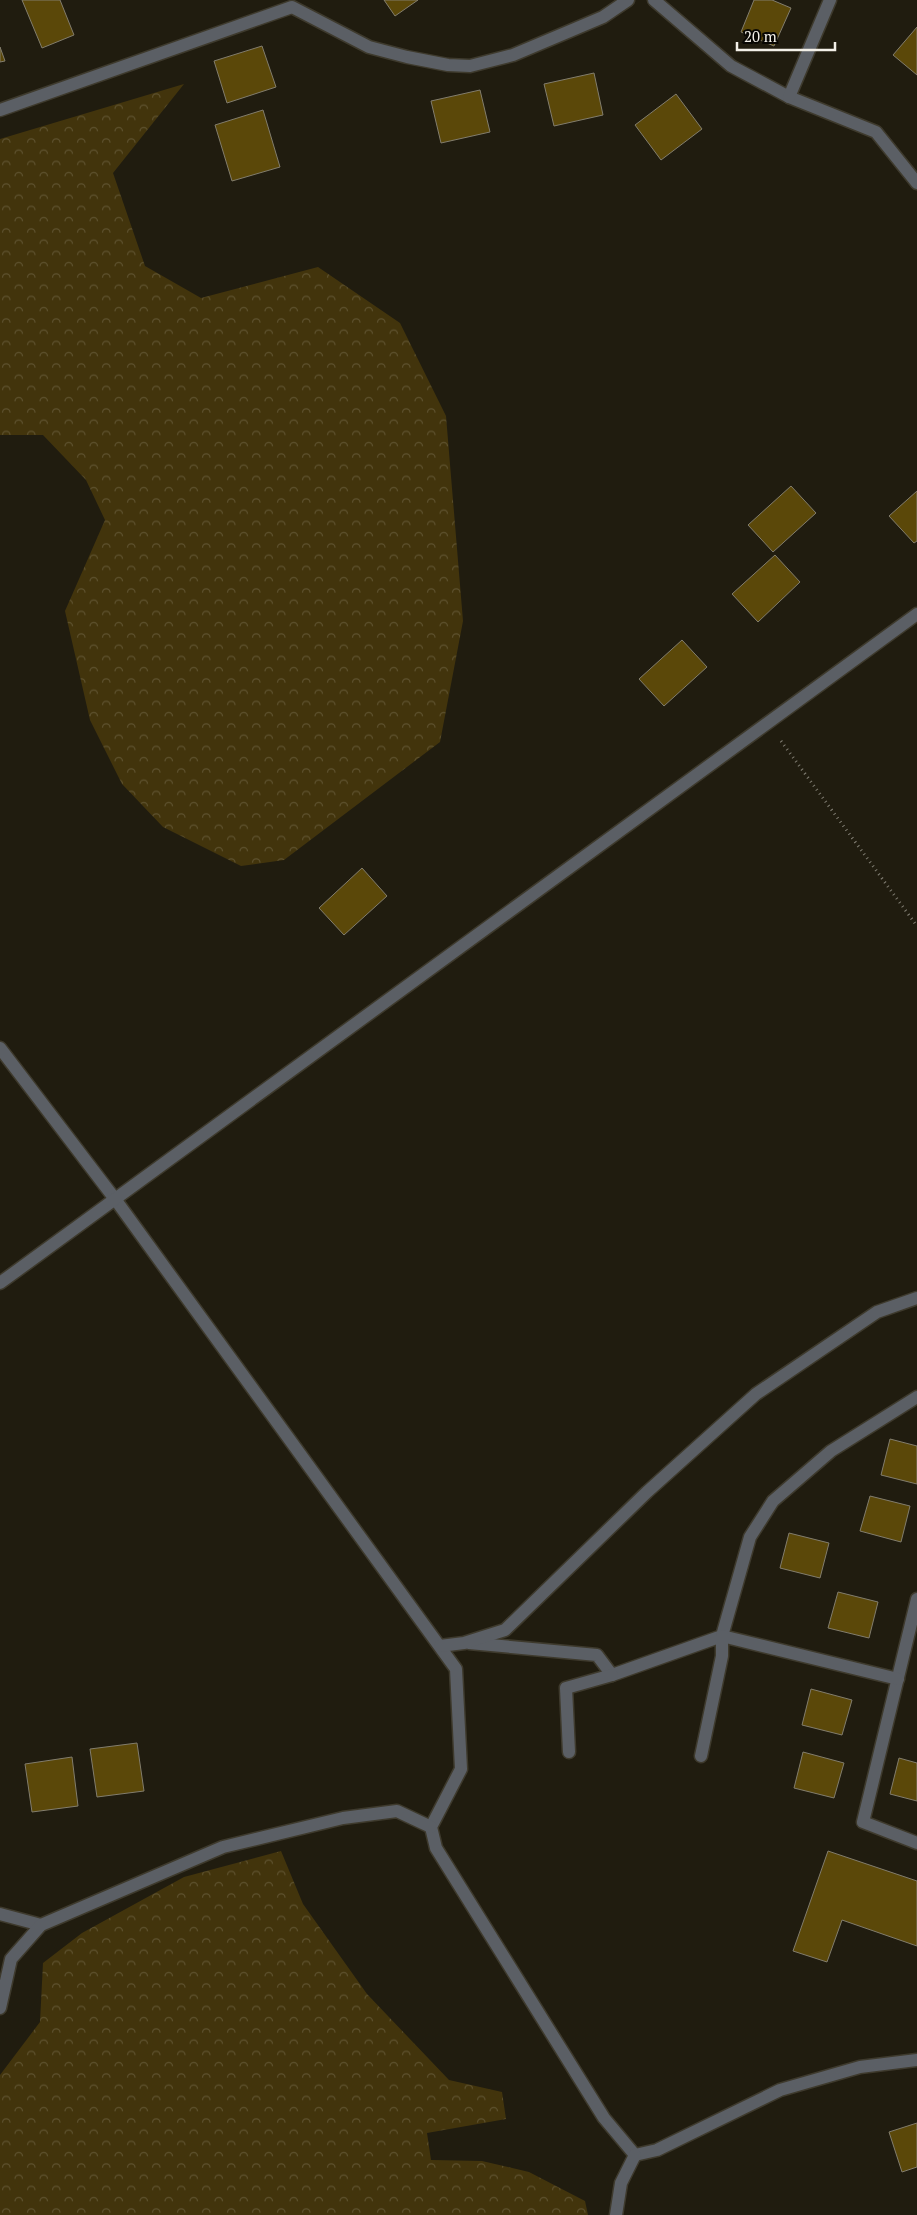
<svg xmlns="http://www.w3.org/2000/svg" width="917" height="2215" viewBox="0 0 917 2215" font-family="'PT Serif',serif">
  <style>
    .forest { fill: url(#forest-crowns) }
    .building { fill: #5b4809; stroke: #827d6d }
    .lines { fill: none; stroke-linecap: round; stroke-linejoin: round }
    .minor-casing { stroke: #3e3a2d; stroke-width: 15 }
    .path { stroke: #827f74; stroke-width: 3; stroke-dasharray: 1 4; stroke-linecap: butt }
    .minor { stroke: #5b5f65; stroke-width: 12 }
  </style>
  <defs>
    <pattern id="forest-crowns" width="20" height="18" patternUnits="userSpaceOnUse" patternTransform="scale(1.25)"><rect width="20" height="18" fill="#42340c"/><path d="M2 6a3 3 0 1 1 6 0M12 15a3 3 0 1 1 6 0" fill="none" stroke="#5e522f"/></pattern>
  </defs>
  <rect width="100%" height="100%" fill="#201c0f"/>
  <g class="forest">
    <polygon points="184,84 113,173 145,266 201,298 318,267 400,323 446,416 463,621 440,742 284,860 241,866 163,827 122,784 90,720 65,611 105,520 86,480 43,435 0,435 0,139"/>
    <polygon points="281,1851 303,1904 367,1994 449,2080 502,2092 506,2119 427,2133 431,2160 482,2161 529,2172 585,2201 588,2215 0,2215 0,2075 40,2022 43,1963 82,1933 184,1877"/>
  </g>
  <g class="building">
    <polygon points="22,0 60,0 74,35 42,48"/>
    <polygon points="384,0 418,0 395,16"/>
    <polygon points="754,0 772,0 791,8 774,46 741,32"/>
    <polygon points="917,27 917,75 893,55"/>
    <polygon points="262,46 276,87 227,103 214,61"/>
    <polygon points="0,47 5,61 0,62"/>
    <polygon points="594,73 603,115 554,126 544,84"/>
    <polygon points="480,90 490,132 441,143 431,101"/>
    <polygon points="676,94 702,129 661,160 635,125"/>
    <polygon points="263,110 280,167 232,181 215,125"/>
    <polygon points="791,486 816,513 773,552 748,525"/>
    <polygon points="917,491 917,541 914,543 889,516"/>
    <polygon points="775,555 800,582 758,622 732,594"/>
    <polygon points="682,640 707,667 664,706 639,679"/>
    <polygon points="362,868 387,896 344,935 319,908"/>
    <polygon points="890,1439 917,1446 917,1484 881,1475"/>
    <polygon points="870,1496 910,1506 901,1542 860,1531"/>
    <polygon points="789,1533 829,1543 820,1578 780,1568"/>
    <polygon points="838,1592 878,1602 869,1638 828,1628"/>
    <polygon points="811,1689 852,1700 842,1735 802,1725"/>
    <polygon points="137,1743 144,1791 97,1797 90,1749"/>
    <polygon points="803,1752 844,1763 834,1798 794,1788"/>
    <polygon points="72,1757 78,1806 32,1812 25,1764"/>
    <polygon points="899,1758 917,1763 917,1801 890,1794"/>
    <polygon points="828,1851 917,1881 917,1946 842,1920 827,1962 793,1951"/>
    <polygon points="917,2123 917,2167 902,2172 889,2132"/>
  </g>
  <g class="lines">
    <defs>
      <g id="minor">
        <polyline points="654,0 731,66 789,97 876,132 917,183"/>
        <polyline points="789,97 830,0"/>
        <polyline points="0,110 292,7 369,47 407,57 448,65 470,66 513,55 570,31 603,17 628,0"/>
        <polyline points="0,1048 115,1199 456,1669 461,1769 431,1827 436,1848 604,2118 635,2155"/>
        <polyline points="0,1283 917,614"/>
        <polyline points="917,1599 863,1822 917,1843"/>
        <polyline points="469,1643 597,1655 612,1675 722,1636 750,1537 773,1501 831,1451 917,1397"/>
        <polyline points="440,1646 464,1643 505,1630 647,1492 756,1394 877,1312 917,1298"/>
        <polyline points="569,1752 566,1688 612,1675"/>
        <polyline points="701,1756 722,1656 722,1636 898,1679"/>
        <polyline points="0,1914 41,1925"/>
        <polyline points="0,2008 11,1959 41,1925 223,1847 343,1818 397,1811 431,1827"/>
        <polyline points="635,2155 657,2150 780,2090 860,2067 917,2060"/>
        <polyline points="616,2215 621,2183 635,2155"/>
      </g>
    </defs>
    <use href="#minor" class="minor-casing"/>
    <polyline class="path" points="781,741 917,926"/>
    <use href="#minor" class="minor"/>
  </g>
  <path d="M737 42v8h98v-8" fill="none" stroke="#f3f0e8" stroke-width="2.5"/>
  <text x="744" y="42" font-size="15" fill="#f3f0e8" stroke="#080703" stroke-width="4" paint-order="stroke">20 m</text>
</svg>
